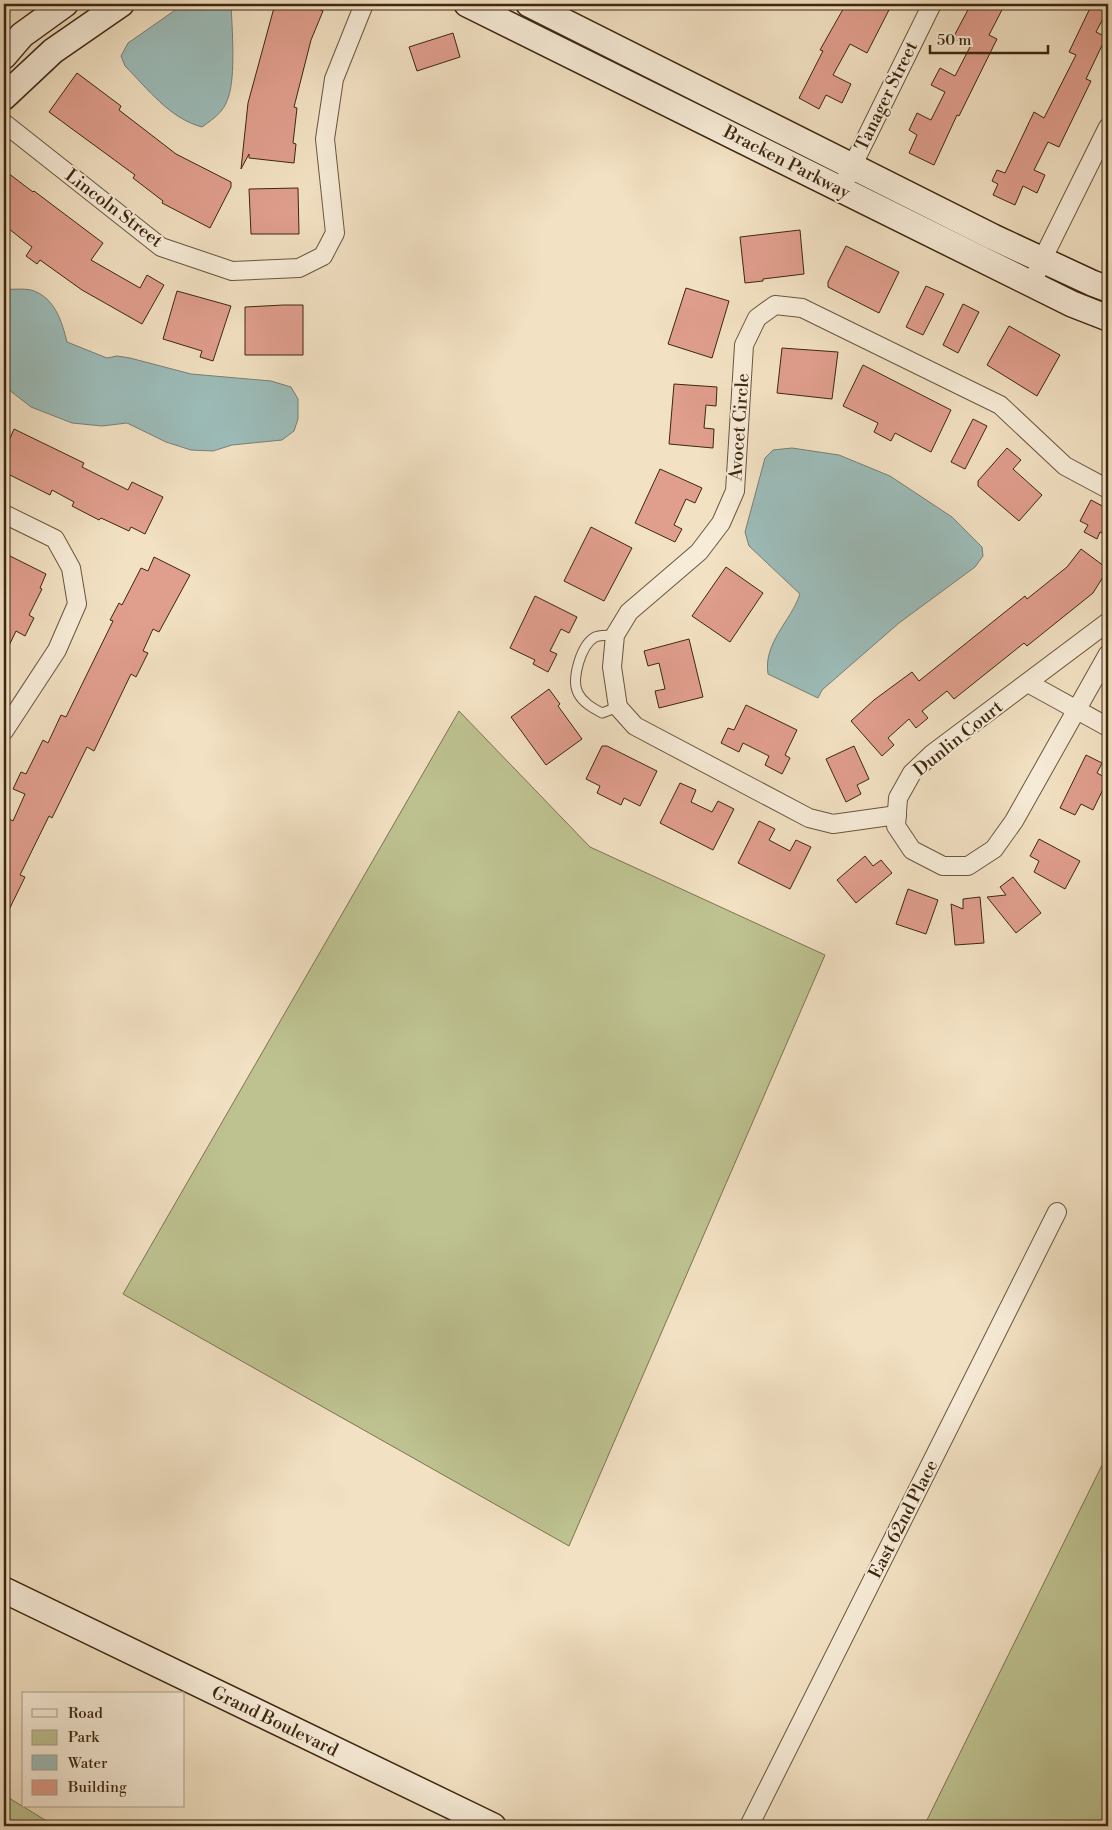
<svg xmlns="http://www.w3.org/2000/svg" width="1112" height="1830" viewBox="0 0 1112 1830" font-family="'Libre Bodoni',serif">
  <style>
    .green { fill: #bec291; stroke: #7e7450 }
    .water { fill: #9cbcb9; stroke: #768075 }
    .building { fill: #e09e8d; stroke: #3d2710 }
    .lines { fill: none; stroke-linecap: round; stroke-linejoin: round }
    .lane-casing { stroke: #6a563d; stroke-width: 11 }
    .street-casing { stroke: #6a563d; stroke-width: 20 }
    .secondary-casing { stroke: #3d2710; stroke-width: 28 }
    .lane { stroke: #f7ecd8; stroke-width: 9 }
    .street { stroke: #f7ecd8; stroke-width: 18 }
    .secondary { stroke: #f7ecd8; stroke-width: 25 }
    .labels { text-anchor: middle; stroke-width: 4; stroke-linejoin: round; paint-order: stroke }
    .street-label { font-size: 18px; fill: #3d2710; stroke: #f7ecd8 }
  </style>
  <rect width="100%" height="100%" fill="#f2e1c3"/>
  <filter id="stains"><feTurbulence type="fractalNoise" baseFrequency=".004" numOctaves="4"/><feColorMatrix values="0 0 0 0 .2 0 0 0 0 .09 0 0 0 0 .02 0 0 0 .5 -.17"/></filter>
  <radialGradient id="worn" r=".72"><stop offset=".6" stop-color="#630" stop-opacity="0"/><stop offset="1" stop-color="#630" stop-opacity=".3"/></radialGradient>
  <g class="green">
    <polygon points="459,711 590,847 825,955 569,1546 123,1294"/>
    <polygon points="1108,1453 1108,1826 924,1826"/>
    <polygon points="4,1795 55,1826 4,1826"/>
  </g>
  <g class="water">
    <path d="M184,4H231C232,27 236,77 228,98C224,112 213,119 202,127C169,118 148,89 125,66L121,56L128,43Z"/>
    <path d="M4,289C12,290 23,288 31,290C55,297 62,322 67,342L107,358L117,356L130,358L191,374L271,381L291,387L298,399V419L294,431L282,440L232,445L213,451L191,450L166,442L127,423L102,426L72,423L31,407L4,386Z"/>
    <path d="M792,448L839,455L890,476L952,517L982,547L983,556L975,567L899,623L822,690L818,698L768,674C763,643 791,621 800,594L749,546L745,532L765,458L773,450Z"/>
  </g>
  <g class="building">
    <polygon points="275,4 305,4 323,11 311,40 294,107 297,108 293,143 296,144 294,163 249,158 249,154 241,169 248,103"/>
    <polygon points="846,4 892,4 867,53 850,44 833,75 851,84 842,103 826,95 819,109 799,98 823,51 820,50"/>
    <polygon points="971,4 1005,4 989,35 997,39 959,116 957,115 934,165 909,153 917,135 909,130 917,113 931,120 945,92 931,85 940,68 955,76 970,47 953,38"/>
    <polygon points="1092,4 1108,4 1108,9 1096,32 1106,37 1086,79 1091,81 1059,147 1048,142 1034,170 1045,175 1037,193 1023,186 1015,205 993,195 998,184 992,181 997,170 1005,173 1034,112 1044,118 1076,55 1069,52"/>
    <polygon points="453,33 460,57 417,71 409,47"/>
    <polygon points="77,73 121,106 119,110 176,154 231,182 231,187 210,228 162,203 163,201 133,178 135,175 49,112"/>
    <polygon points="4,170 33,192 34,191 103,243 91,260 140,288 147,275 164,285 142,324 82,290 40,260 37,264 26,256 32,247 4,225"/>
    <polygon points="298,188 299,234 251,234 249,189"/>
    <polygon points="800,230 804,274 763,279 763,281 745,283 740,237"/>
    <polygon points="846,246 899,272 879,313 828,287 828,282"/>
    <polygon points="926,286 944,294 923,335 906,327"/>
    <polygon points="686,288 729,301 712,358 668,344"/>
    <polygon points="177,291 231,306 213,361 200,357 202,351 163,339"/>
    <polygon points="963,304 979,312 958,353 943,345"/>
    <polygon points="284,305 303,305 303,355 245,355 245,307"/>
    <polygon points="1009,326 1060,355 1037,396 987,365"/>
    <polygon points="782,348 838,352 832,399 777,393"/>
    <polygon points="863,365 951,410 931,452 895,433 891,441 874,432 878,423 843,406"/>
    <polygon points="674,384 717,387 716,406 706,405 704,428 714,429 713,448 669,444"/>
    <polygon points="973,419 987,426 965,469 951,462"/>
    <polygon points="14,429 84,463 82,467 128,490 132,482 163,497 145,534 131,527 129,531 101,518 99,520 72,506 74,502 52,490 50,495 4,472 4,452"/>
    <polygon points="1007,448 1021,460 1013,469 1042,495 1019,521 978,486 978,481"/>
    <polygon points="660,469 702,488 695,503 686,499 674,525 682,529 675,542 635,523"/>
    <polygon points="1091,500 1108,509 1108,536 1100,532 1097,539 1084,532 1088,525 1080,521"/>
    <polygon points="591,527 632,548 604,601 564,581"/>
    <polygon points="1081,549 1108,569 1093,593 1027,646 1024,643 954,699 947,691 922,711 928,718 916,728 909,719 888,738 894,745 882,756 851,721 874,700 912,672 919,681 1025,596 1027,599 1067,567"/>
    <polygon points="10,556 46,574 40,588 42,589 29,615 34,618 25,636 16,631 4,656 4,569"/>
    <polygon points="154,557 190,575 159,632 153,629 143,651 148,653 136,677 131,674 94,751 87,747 52,818 49,816 20,875 25,877 4,920 4,816 13,821 25,794 13,789 21,772 26,774 43,740 48,743 61,715 66,717 113,621 110,620 119,603 122,605 141,568 148,571"/>
    <polygon points="726,567 763,593 730,642 692,616"/>
    <polygon points="535,596 577,617 569,633 561,629 550,651 557,654 548,672 533,664 535,660 510,648"/>
    <polygon points="689,639 703,697 659,708 655,691 665,689 659,663 648,666 644,651"/>
    <polygon points="549,689 560,704 558,706 582,739 546,765 511,717"/>
    <polygon points="746,705 797,730 785,755 790,758 782,774 765,765 769,756 743,743 739,752 721,743 728,728 734,730"/>
    <polygon points="602,746 607,746 657,771 640,806 624,798 621,805 597,793 600,786 586,779"/>
    <polygon points="854,746 869,779 857,785 861,794 846,802 826,759"/>
    <polygon points="1086,755 1102,763 1097,773 1108,779 1093,810 1081,804 1075,815 1060,808"/>
    <polygon points="680,783 696,790 691,802 712,812 718,801 734,809 713,850 660,823"/>
    <polygon points="759,821 775,829 769,840 790,851 796,840 811,847 790,889 738,863"/>
    <polygon points="1039,839 1080,861 1065,889 1034,872 1039,861 1030,856"/>
    <polygon points="865,856 873,866 881,860 892,873 856,903 837,880"/>
    <polygon points="1013,877 1041,913 1016,933 987,897 1006,895 1000,887"/>
    <polygon points="908,889 938,900 926,934 896,924"/>
    <polygon points="980,897 984,943 955,945 951,904 963,909 963,899"/>
  </g>
  <g class="lines">
    <defs>
      <path id="lane" d="M615,635C609,635 600,635 595,637C581,645 571,679 578,693C583,703 593,708 602,713L618,707"/>
      <g id="street">
        <polyline points="4,123 161,247 232,271 299,268 323,256 335,233 325,139 334,79 364,4"/>
        <polyline points="841,189 932,4"/>
        <polyline points="1032,284 1042,260 1108,127"/>
        <polyline points="4,514 55,539 71,568 77,604 57,650 4,731"/>
        <polyline points="1108,622 932,754 912,773 898,798 896,826 912,850 943,866 968,866 994,849 1014,821 1108,654"/>
        <polyline points="1028,683 1108,727"/>
        <polyline points="897,815 833,824 809,818 635,726 618,707 612,667 615,635 629,612 699,552 721,523 735,491 744,345 757,318 775,305 802,308 1000,405 1065,466 1108,489"/>
        <polyline points="749,1826 1057,1212"/>
      </g>
      <g id="secondary">
        <polyline points="467,4 1072,304 1108,318"/>
        <polyline points="529,4 993,237 1092,283 1108,289"/>
        <polyline points="4,56 22,35 65,4"/>
        <polyline points="4,97 53,51 121,4"/>
        <polyline points="4,1590 493,1826"/>
      </g>
    </defs>
    <use href="#lane" class="lane-casing"/>
    <use href="#street" class="street-casing"/>
    <use href="#secondary" class="secondary-casing"/>
    <use href="#lane" class="lane"/>
    <use href="#street" class="street"/>
    <use href="#secondary" class="secondary"/>
  </g>
  <g class="labels">
    <g class="street-label">
      <text transform="translate(886 96) rotate(-64)" y="6">Tanager Street</text>
      <text transform="translate(787 162) rotate(27)" y="6">Bracken Parkway</text>
      <text transform="translate(114 208) rotate(37)" y="6">Lincoln Street</text>
      <text transform="translate(739 427) rotate(-86)" y="6">Avocet Circle</text>
      <text transform="translate(958 738) rotate(-39)" y="6">Dunlin Court</text>
      <text transform="translate(903 1519) rotate(-63)" y="6">East 62nd Place</text>
      <text transform="translate(275 1721) rotate(26)" y="6">Grand Boulevard</text>
    </g>
  </g>
  <rect width="1112" height="1830" fill="none" stroke="#f2e1c3" stroke-width="20"/>
  <rect x="5" y="5" width="1102" height="1820" fill="none" stroke="#3d2710" stroke-width="2.5"/>
  <rect x="10" y="10" width="1092" height="1810" fill="none" stroke="#3d2710"/>
  <rect x="22" y="1692" width="162" height="115" fill="#f7ecd8" stroke="#ad9d88"/>
  <rect x="32" y="1709" width="25" height="8" fill="#f7ecd8" stroke="#ad9d88"/>
  <text x="68" y="1718" font-size="15" fill="#3d2710">Road</text>
  <rect x="32" y="1730" width="25" height="15" fill="#bec291" stroke="#ad9d88"/>
  <text x="68" y="1742" font-size="15" fill="#3d2710">Park</text>
  <rect x="32" y="1755" width="25" height="15" fill="#9cbcb9" stroke="#ad9d88"/>
  <text x="68" y="1768" font-size="15" fill="#3d2710">Water</text>
  <rect x="32" y="1780" width="25" height="15" fill="#e09e8d" stroke="#ad9d88"/>
  <text x="68" y="1792" font-size="15" fill="#3d2710">Building</text>
  <path d="M930 45v8h118v-8" fill="none" stroke="#3d2710" stroke-width="2.5"/>
  <text x="937" y="45" font-size="15" fill="#3d2710" stroke="#f7ecd8" stroke-width="4" paint-order="stroke">50 m</text>
  <rect width="100%" height="100%" filter="url(#stains)"/>
  <rect width="100%" height="100%" fill="url(#worn)"/>
</svg>
